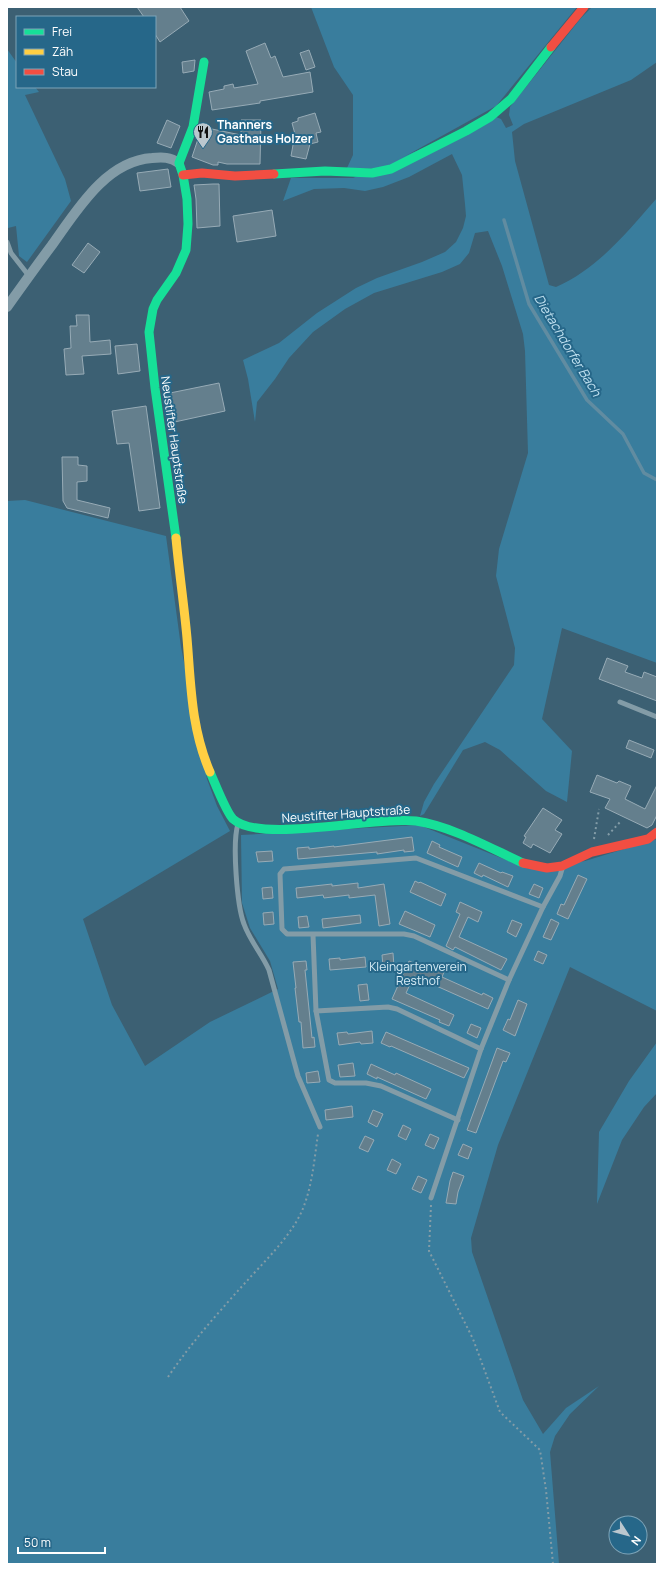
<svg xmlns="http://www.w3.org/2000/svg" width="664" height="1571" viewBox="0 0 664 1571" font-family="Manrope,sans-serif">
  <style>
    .green { fill: #397d9d }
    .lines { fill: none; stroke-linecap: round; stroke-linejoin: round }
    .stream { stroke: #618ca1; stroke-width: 3.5 }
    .building { fill: #647f8d; stroke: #97abb6 }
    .path { stroke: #839ca7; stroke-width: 2; stroke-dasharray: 2 3; stroke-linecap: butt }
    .lane { stroke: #839ca7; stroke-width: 5 }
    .street { stroke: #839ca7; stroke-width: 10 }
    .fast { stroke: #16e098; stroke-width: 9 }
    .slow { stroke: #ffcf43; stroke-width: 9 }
    .jam { stroke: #f24e42; stroke-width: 9 }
    .labels { text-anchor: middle; stroke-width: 4; stroke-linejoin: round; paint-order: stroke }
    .poi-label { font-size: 12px; font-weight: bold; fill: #fff; stroke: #266789; text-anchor: start }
    .street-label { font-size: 12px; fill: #fff; stroke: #266789 }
    .park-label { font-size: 12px; fill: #d7edf7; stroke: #266789 }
    .water-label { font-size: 13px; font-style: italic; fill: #c2e2f1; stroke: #266789 }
  </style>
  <rect width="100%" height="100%" fill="#3c6073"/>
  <g class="green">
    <polygon points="311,7 577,7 496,106 382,169 347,168 353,155 353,95 334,67"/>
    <path d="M592,7H657V62L631,80L524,124L512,132L515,161L549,285L556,287C599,268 627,232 657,198V663L562,628L542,719L572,751L567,802L546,791L500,750L485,742L463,750L424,814L420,816L424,802L434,784L514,665L515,648L496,576L499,549L528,453L525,351L523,334L502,266L488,231L475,233L469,253L460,264L442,272L374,293L345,309L313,332L289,358L275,379L257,402L255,422L248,379L243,360L279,343L317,313L356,288L377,278L422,262L445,252L456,242L463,228L466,216L465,204L462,175L452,154L409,177L383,187L365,191L344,188L314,189L283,201L291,178H353L496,117L501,119L506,128L513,125L509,115L510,107L581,18Z"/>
    <polygon points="7,49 17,63 17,87 35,87 39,92 25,95 65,179 71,201 27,262 19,256 16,226 8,228 7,226"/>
    <polygon points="25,500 166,536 181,647 207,779 217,806 230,831 83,919 112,1005 145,1066 210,1022 278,989 270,961 250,928 242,903 241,835 419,825 529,869 585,861 657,839 657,1011 570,967 498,1145 471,1238 472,1252 523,1400 543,1434 566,1408 599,1386 570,1414 555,1436 550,1452 559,1564 7,1564 7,501"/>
    <polygon points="657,1042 657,1093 644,1107 622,1140 597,1204 599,1132 629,1081"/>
  </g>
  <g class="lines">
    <polyline class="stream" points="504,220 529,304 587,400 623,434 644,473 657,480"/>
  </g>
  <g class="building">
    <polygon points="137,7 180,7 189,21 160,42 155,34 155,17 144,17"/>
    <polygon points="265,43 271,58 275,56 283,77 310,72 313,92 260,101 260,103 212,110 209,92 224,89 224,86 233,84 234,88 258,84 246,51"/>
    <polygon points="309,50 315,67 306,70 300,53"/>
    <polygon points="195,60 194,71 183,73 182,62"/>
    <polygon points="315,113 321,132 316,133 318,142 310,144 306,159 291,156 295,134 292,123 298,121 298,118"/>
    <polygon points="167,120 180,126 171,148 157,143"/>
    <polygon points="241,120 261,120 260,164 227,164 218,162 218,165 213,165 192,157 202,127 241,135"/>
    <polygon points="168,169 171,187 140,191 137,173"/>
    <polygon points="213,184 219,184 220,226 197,228 196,199 194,185"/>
    <polygon points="272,210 276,236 237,242 233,216"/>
    <polygon points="88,243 100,252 84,273 72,265"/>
    <polygon points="76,315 89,315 90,342 110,340 111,354 82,356 84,374 66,375 64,349 71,348 70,326 77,326"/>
    <polygon points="137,344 140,371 118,374 115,346"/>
    <polygon points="219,383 225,411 170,423 165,394"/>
    <polygon points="146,406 160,508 139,511 129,443 117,444 112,411"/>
    <polygon points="62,457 78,457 78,465 87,466 87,481 77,482 77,500 110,508 108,518 67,508 63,501"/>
    <polygon points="607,658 628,666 625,672 642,678 644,672 657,677 657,701 599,679"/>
    <polygon points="629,740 654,750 651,758 626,748"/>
    <polygon points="597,775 617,783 619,781 631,786 625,799 645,809 657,785 657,815 652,825 647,828 605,808 610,799 590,792"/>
    <polygon points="543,808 562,820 555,830 562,834 550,853 533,844 531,848 523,843 526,837 524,836"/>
    <polygon points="412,837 414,851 404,852 404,850 377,854 377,852 298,859 297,848 309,847 309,849 334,846 334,847"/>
    <polygon points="432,841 440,845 439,847 462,857 458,867 427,853"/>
    <polygon points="272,851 273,861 258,862 256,852"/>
    <polygon points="479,863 501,873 502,872 513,876 508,887 483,875 482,877 474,873"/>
    <polygon points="578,875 587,879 568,919 557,914 561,904 564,905"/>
    <polygon points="415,881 419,883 420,882 446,894 441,906 410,892"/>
    <polygon points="358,883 358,888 384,884 390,924 379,926 375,895 349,898 349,895 324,898 323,895 297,898 296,888 332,884 332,886"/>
    <polygon points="534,884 543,888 539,898 529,894"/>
    <polygon points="272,887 273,898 263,899 262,888"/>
    <polygon points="460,902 482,912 478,922 468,917 459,937 507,959 501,970 455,947 453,950 446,946 460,914 456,912"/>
    <polygon points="405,911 435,925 430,937 399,924"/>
    <polygon points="273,912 274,924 264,925 263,913"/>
    <polygon points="360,915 361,923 323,928 322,919"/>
    <polygon points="307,916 309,927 299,928 298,917"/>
    <polygon points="551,919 559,923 551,940 543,937"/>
    <polygon points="512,920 522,924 516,937 507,932"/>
    <polygon points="538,951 547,955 543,964 534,960"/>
    <polygon points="393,953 394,967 385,969 385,966 383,966 382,955"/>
    <polygon points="365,957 366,967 330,970 329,959 340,958 340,960"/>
    <polygon points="306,961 307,970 305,970 312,1038 314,1037 315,1047 303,1048 301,1022 299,1022 295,988 296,988 293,962"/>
    <polygon points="409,961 432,971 433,967 444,972 442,977 482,995 483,993 493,998 488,1009 414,976 406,993 454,1015 449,1026 439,1022 440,1020 392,999"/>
    <polygon points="367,984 369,1000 360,1001 358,985"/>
    <polygon points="518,1000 527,1004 515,1036 503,1030 508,1019 510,1020"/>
    <polygon points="471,1024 481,1028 477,1038 467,1033"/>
    <polygon points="372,1031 373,1043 361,1044 360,1042 339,1045 337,1033 347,1032 348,1034"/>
    <polygon points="386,1032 469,1068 464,1078 391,1046 390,1047 381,1043"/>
    <polygon points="497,1048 510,1053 506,1062 503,1061 476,1133 467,1130"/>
    <polygon points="353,1063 355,1076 340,1077 338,1065"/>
    <polygon points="371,1064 395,1075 396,1073 431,1089 426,1099 377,1077 377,1079 367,1074"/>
    <polygon points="318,1071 320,1082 307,1083 306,1073"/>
    <polygon points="352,1106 353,1117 326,1120 325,1110"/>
    <polygon points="373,1110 383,1114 377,1127 368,1122"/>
    <polygon points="403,1125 411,1129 406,1140 398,1136"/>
    <polygon points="430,1134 439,1138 434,1149 425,1145"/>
    <polygon points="365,1136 374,1140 368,1152 359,1148"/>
    <polygon points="463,1144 472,1148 468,1159 458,1155"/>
    <polygon points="392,1159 401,1164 396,1174 387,1170"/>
    <polygon points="453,1172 464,1176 458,1192 456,1204 446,1203 450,1181"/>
    <polygon points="418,1176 427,1180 421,1193 412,1189"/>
  </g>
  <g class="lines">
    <g class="path">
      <polyline points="608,835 621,821"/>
      <polyline points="594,839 599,809"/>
      <polyline points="431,1205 429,1251 473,1339 500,1412 540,1450 546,1490 553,1564"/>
      <path d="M168,1377C191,1343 217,1314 245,1283C263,1263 286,1241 299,1217C312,1192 314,1161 318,1134"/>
    </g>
    <g class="lane">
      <polyline points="7,242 11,253 29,276"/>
      <polyline points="620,702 657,717"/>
      <path d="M238,824C232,843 237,906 244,924C250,941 262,954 269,970L298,1076L320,1127"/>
      <polyline points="313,935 316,1011 329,1080 335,1083 366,1083 381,1086 458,1120"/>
      <polyline points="509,980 414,936 404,934 287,934 282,929 280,874 284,869 416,858 543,907"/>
      <polyline points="316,1011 388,1007 397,1009 481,1049"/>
      <polyline points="431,1198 481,1049 509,980 543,907 560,876 562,869"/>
    </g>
    <path class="street" d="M7,307C22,286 37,265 52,245C77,210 106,161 152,158C163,157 170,157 179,163"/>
    <g class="fast">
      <polyline points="274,174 325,171 372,173 391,169 466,131 490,117 511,99 551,47"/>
      <polyline points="176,538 155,388 149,332 153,309 157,300 176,273 186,250 188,224 187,199 183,175 179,163 193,127 204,62"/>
      <path d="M210,772C215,783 226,812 233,819C260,844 374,816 416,821C451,826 490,848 523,863"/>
    </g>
    <path class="slow" d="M176,538C179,571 184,604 187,638C191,685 191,728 210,772"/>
    <g class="jam">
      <polyline points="551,47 584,7"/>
      <polyline points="183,175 202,173 235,176 274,174"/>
      <polyline points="523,863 547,868 562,866 592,852 648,839 657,832"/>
    </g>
  </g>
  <defs>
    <symbol id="restaurant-pin" viewBox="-11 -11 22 30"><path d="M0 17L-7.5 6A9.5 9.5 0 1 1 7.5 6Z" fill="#bbc7ce" stroke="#266789"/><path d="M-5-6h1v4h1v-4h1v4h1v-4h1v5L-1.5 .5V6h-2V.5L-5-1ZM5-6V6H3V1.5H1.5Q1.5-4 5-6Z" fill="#111"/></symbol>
  </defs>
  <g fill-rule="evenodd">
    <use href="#restaurant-pin" x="192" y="121" width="22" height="30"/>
  </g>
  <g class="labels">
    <g class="poi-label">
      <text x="217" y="129">Thanners<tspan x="217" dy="14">Gasthaus Holzer</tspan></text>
    </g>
    <g class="street-label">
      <text transform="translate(174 440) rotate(82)" y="4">Neustifter Hauptstraße</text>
      <text transform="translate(346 814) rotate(-4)" y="4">Neustifter Hauptstraße</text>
    </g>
    <g class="park-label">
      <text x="418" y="971">Kleingartenverein<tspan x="418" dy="14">Resthof</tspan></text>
    </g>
    <g class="water-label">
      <text transform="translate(568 345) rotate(59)" y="5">Dietachdorfer Bach</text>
    </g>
  </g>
  <rect width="664" height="1571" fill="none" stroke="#ffffff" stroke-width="16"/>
  <rect x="16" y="16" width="140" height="72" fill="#266789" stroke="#7da4b8"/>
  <rect x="24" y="29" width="20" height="6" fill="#16e098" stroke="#7da4b8"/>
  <text x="52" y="36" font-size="12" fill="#ffffff">Frei</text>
  <rect x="24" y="49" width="20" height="6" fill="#ffcf43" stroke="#7da4b8"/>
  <text x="52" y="56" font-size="12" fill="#ffffff">Zäh</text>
  <rect x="24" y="69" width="20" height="6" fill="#f24e42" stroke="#7da4b8"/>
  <text x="52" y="76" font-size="12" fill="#ffffff">Stau</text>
  <g transform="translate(628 1535) rotate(126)"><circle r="19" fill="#266789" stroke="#7da4b8"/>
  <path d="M0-3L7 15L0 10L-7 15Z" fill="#bbc7ce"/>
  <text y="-6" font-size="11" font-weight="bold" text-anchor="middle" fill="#ffffff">N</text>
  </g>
  <path d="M18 1547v6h87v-6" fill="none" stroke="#ffffff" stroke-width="2"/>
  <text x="24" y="1547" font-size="12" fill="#ffffff" stroke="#266789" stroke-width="3" paint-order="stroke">50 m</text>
</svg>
